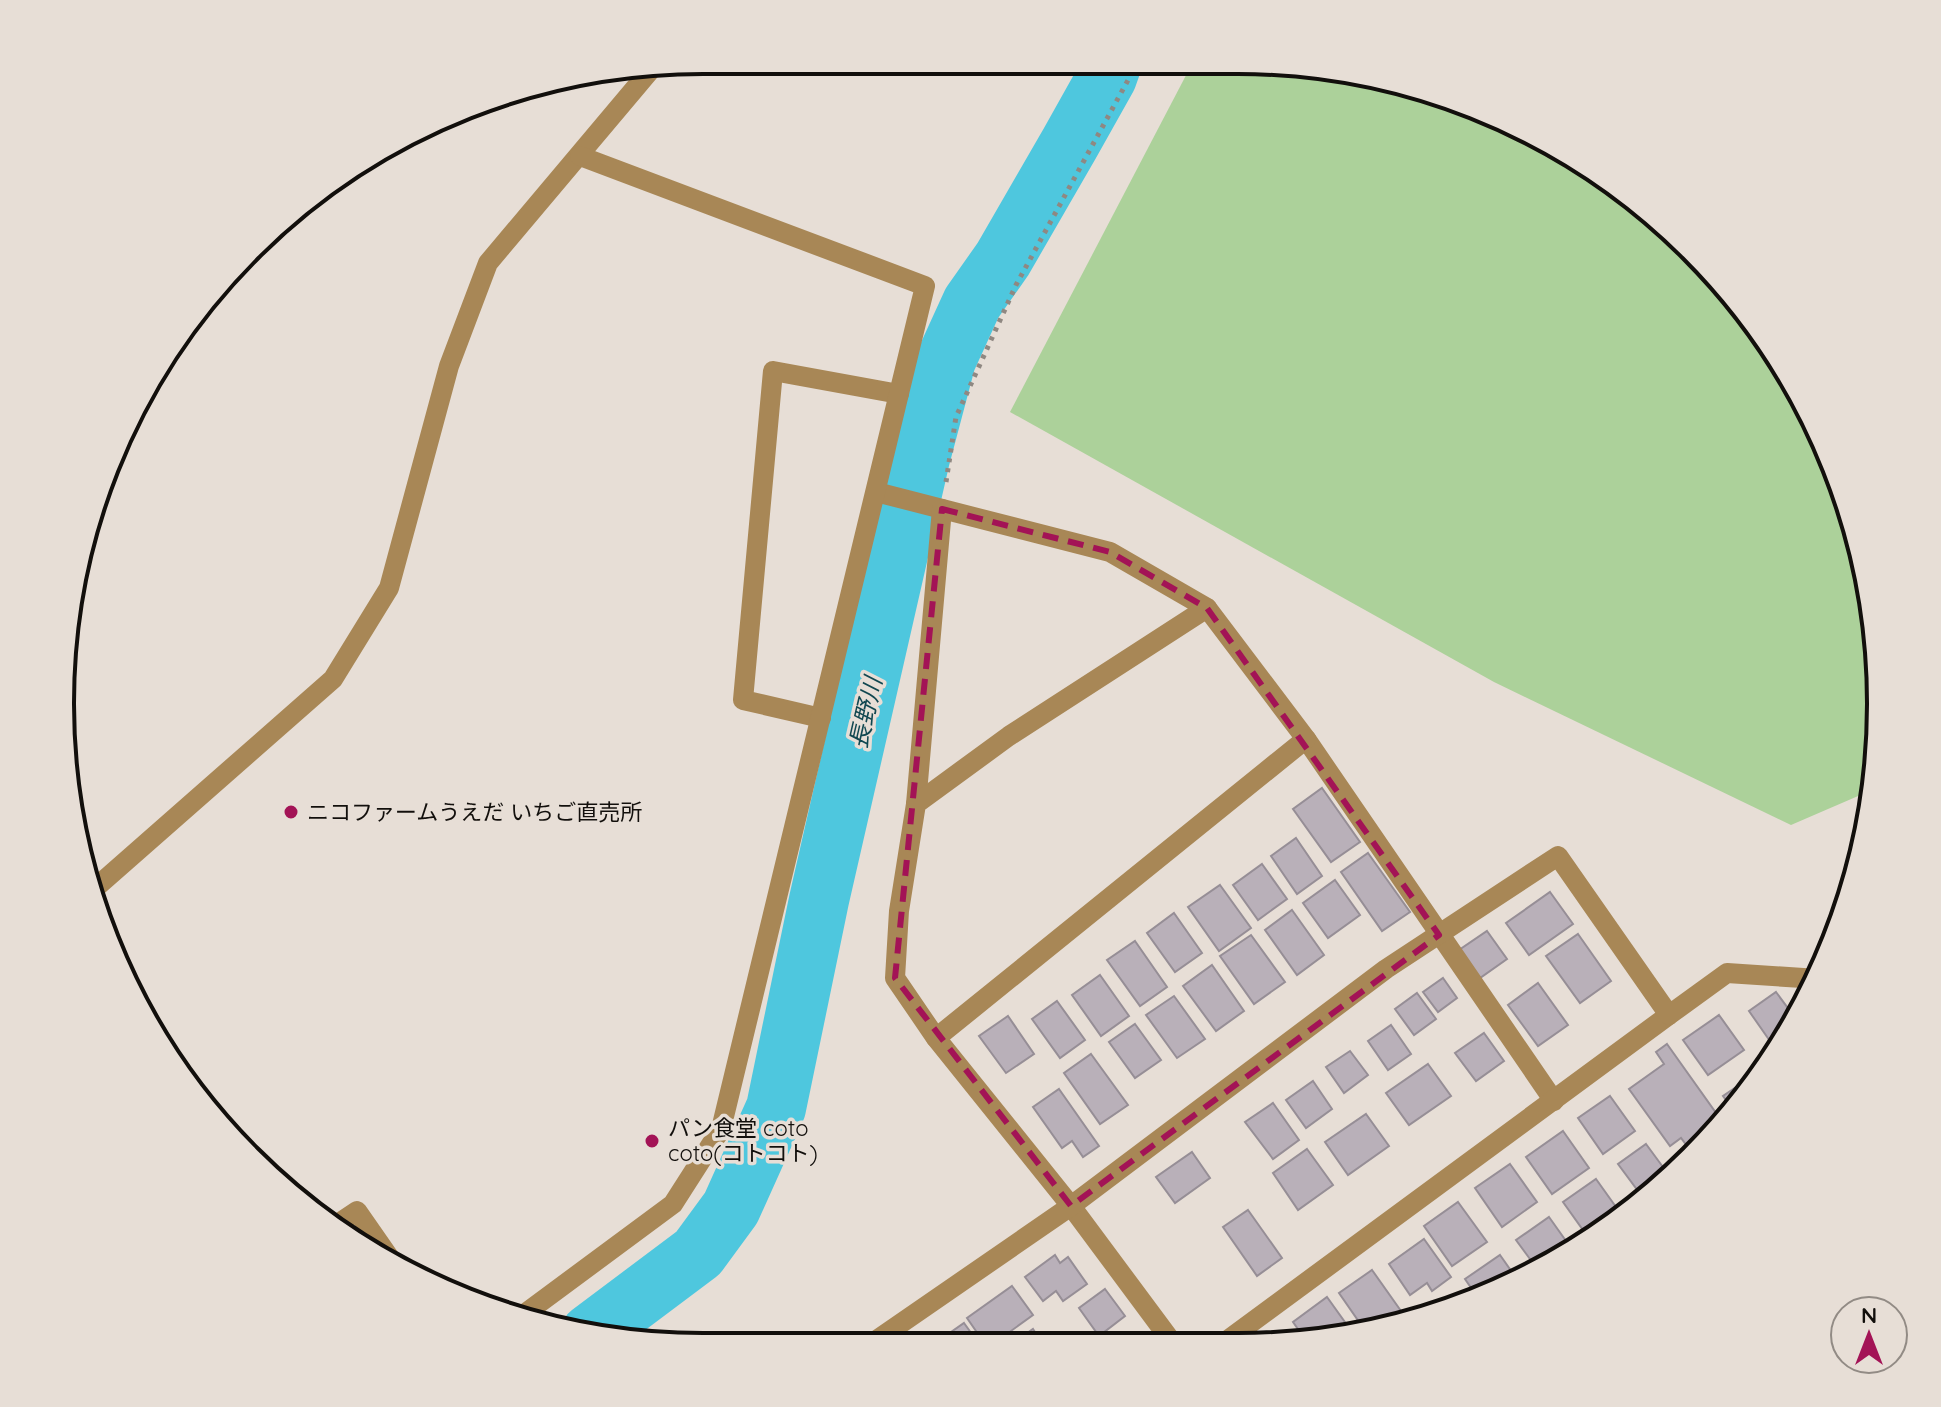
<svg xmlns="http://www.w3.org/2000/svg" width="1941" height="1407" viewBox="0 0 1941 1407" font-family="Quicksand,'Noto Sans JP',sans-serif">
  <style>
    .green { fill: #acd19a }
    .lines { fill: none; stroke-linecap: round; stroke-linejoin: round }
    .river { stroke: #4ec7de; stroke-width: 60 }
    .building { fill: #b9b0b9; stroke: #968e96; stroke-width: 2 }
    .path { stroke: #8f8882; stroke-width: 5; stroke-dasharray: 4 6; stroke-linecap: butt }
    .street { stroke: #a88756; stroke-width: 20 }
    .marked { fill: none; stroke: #a31356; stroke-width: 6; stroke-dasharray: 16 10; stroke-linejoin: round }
    .poi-dot { fill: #a31356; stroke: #e7ded6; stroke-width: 3 }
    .labels { text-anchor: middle; stroke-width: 7; stroke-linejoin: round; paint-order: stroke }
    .poi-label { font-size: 22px; fill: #120f0c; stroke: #e7ded6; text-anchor: start }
    .water-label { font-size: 24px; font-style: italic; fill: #114750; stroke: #e7ded6 }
    .rim { fill: none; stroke: #120f0c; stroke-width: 4 }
  </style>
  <rect width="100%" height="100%" fill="#e7ded6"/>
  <polygon class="green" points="1194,60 1238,60 1363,72 1560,146 1722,280 1795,382 1847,497 1876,620 1880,746 1872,790 1791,825 1494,682 1010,412"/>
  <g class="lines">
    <polyline class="river" points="590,1334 698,1253 731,1208 776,1108 819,900 920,458 946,360 972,303 1003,259 1070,143 1107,77 1113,60"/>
  </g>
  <g class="building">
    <polygon points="1322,788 1360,842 1331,862 1293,809"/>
    <polygon points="1296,838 1322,876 1297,894 1271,856"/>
    <polygon points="1368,853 1410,912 1382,931 1341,872"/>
    <polygon points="1262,864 1287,899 1258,920 1233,885"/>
    <polygon points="1335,880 1360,915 1328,938 1303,903"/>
    <polygon points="1220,885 1251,928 1219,951 1188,907"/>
    <polygon points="1550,892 1573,924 1529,955 1506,923"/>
    <polygon points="1292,910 1324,955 1297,975 1265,930"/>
    <polygon points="1174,913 1202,953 1175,972 1147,933"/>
    <polygon points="1487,931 1507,959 1480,978 1459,950"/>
    <polygon points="1578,934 1611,981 1580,1003 1546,956"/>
    <polygon points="1251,935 1285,982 1254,1004 1220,956"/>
    <polygon points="1135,941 1167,987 1140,1006 1107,960"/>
    <polygon points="1212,965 1244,1011 1216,1031 1183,986"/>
    <polygon points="1100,975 1129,1016 1101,1036 1072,995"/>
    <polygon points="1443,978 1457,998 1438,1012 1423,992"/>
    <polygon points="1538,983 1568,1025 1538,1046 1508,1005"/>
    <polygon points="1776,992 1796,1019 1786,1035 1772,1044 1749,1011"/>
    <polygon points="1417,993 1436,1019 1414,1035 1395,1009"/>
    <polygon points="1174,996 1205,1039 1177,1058 1146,1015"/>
    <polygon points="1057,1001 1085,1040 1060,1058 1032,1019"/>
    <polygon points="1719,1015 1744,1050 1708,1075 1683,1040"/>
    <polygon points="1008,1016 1034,1054 1006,1073 979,1036"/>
    <polygon points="1135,1024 1161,1060 1135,1078 1109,1042"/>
    <polygon points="1391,1025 1411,1054 1388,1070 1368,1041"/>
    <polygon points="1484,1033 1504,1061 1476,1081 1455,1053"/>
    <polygon points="1667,1044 1716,1113 1712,1117 1719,1126 1693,1154 1681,1138 1670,1146 1629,1089 1664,1064 1656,1052"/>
    <polygon points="1350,1051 1368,1075 1344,1093 1326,1067"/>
    <polygon points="1091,1054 1128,1105 1100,1124 1064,1073"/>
    <polygon points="1428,1064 1451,1096 1409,1125 1386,1093"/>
    <polygon points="1754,1075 1757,1080 1734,1111 1723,1096"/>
    <polygon points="1313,1081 1332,1109 1306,1128 1286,1100"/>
    <polygon points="1059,1089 1099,1146 1083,1157 1072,1141 1062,1148 1033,1107"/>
    <polygon points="1610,1096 1635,1131 1603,1154 1578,1118"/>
    <polygon points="1273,1103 1299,1140 1273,1159 1245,1122"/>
    <polygon points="1366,1114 1389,1146 1348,1175 1325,1142"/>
    <polygon points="1563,1131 1589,1168 1552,1194 1526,1157"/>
    <polygon points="1646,1144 1671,1178 1644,1199 1618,1164"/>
    <polygon points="1307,1149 1333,1185 1298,1210 1273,1173"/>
    <polygon points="1192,1152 1210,1178 1175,1203 1156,1177"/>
    <polygon points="1510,1164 1537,1202 1502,1227 1475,1188"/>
    <polygon points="1596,1179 1621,1214 1588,1237 1563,1202"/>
    <polygon points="1458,1202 1487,1242 1452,1266 1424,1226"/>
    <polygon points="1248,1210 1282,1258 1257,1276 1223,1227"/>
    <polygon points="1549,1217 1571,1248 1538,1270 1516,1240"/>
    <polygon points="1424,1239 1451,1277 1432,1291 1427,1283 1410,1295 1389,1264"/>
    <polygon points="1055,1255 1060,1263 1068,1257 1087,1284 1063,1301 1056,1291 1043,1301 1025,1277"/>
    <polygon points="1500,1255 1519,1282 1476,1295 1465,1279"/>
    <polygon points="1372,1270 1401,1311 1386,1322 1364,1329 1339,1293"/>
    <polygon points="1012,1286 1033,1315 993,1344 985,1344 967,1318"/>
    <polygon points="1105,1289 1125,1316 1099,1336 1079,1308"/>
    <polygon points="1327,1297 1352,1332 1322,1341 1307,1342 1293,1322"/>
    <polygon points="964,1323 979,1344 934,1344"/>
    <polygon points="1033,1329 1042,1343 1013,1343"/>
  </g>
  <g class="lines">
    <polyline class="path" points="946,482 956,417 1016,285 1139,60"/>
    <g class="street">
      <polyline points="876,492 1110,552 1207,608 1306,739 1554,1101"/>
      <polyline points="821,718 743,700 773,371 899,394"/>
      <polyline points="916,804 942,509"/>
      <polyline points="93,890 333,679 389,588 449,366 488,263 653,67"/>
      <polyline points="936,1038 1306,739"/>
      <polyline points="333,1227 357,1211 396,1267"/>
      <polyline points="519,1318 673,1204 721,1129 925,286 580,156"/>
      <polyline points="1172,1342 1071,1206 936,1038 895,978 899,911 916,804 1009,736 1207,608"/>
      <polyline points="1225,1342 1669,1015"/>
      <polyline points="871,1344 1071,1206 1386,969 1558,856 1669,1015 1727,973 1818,979"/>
    </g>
  </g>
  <path class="marked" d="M942,509L1110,552L1207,608L1439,935L1071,1206L895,978Z"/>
  <g class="poi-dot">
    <circle cx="291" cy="812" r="8"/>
    <circle cx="652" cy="1141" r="8"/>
  </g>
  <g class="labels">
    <g class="poi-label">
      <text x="307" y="820">ニコファームうえだ いちご直売所</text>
      <text x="668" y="1136">パン食堂 coto<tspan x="668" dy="25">coto(コトコト)</tspan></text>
    </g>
    <g class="water-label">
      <text transform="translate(866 713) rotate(-77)" y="8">長野川</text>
    </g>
  </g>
  <path d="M0 0H1941V1407H0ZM703 74H1238A629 629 0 0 1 1867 703V704A629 629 0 0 1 1238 1333H703A629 629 0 0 1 74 704V703A629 629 0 0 1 703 74Z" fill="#e7ded6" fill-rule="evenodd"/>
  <path class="rim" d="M703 74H1238A629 629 0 0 1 1867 703V704A629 629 0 0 1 1238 1333H703A629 629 0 0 1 74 704V703A629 629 0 0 1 703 74Z"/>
  <g transform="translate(1869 1335)"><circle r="38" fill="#e7ded6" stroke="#928b85" stroke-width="2"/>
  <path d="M0-6L14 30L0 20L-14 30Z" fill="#a31356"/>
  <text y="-12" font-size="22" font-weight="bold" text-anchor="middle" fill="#120f0c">N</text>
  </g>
</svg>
